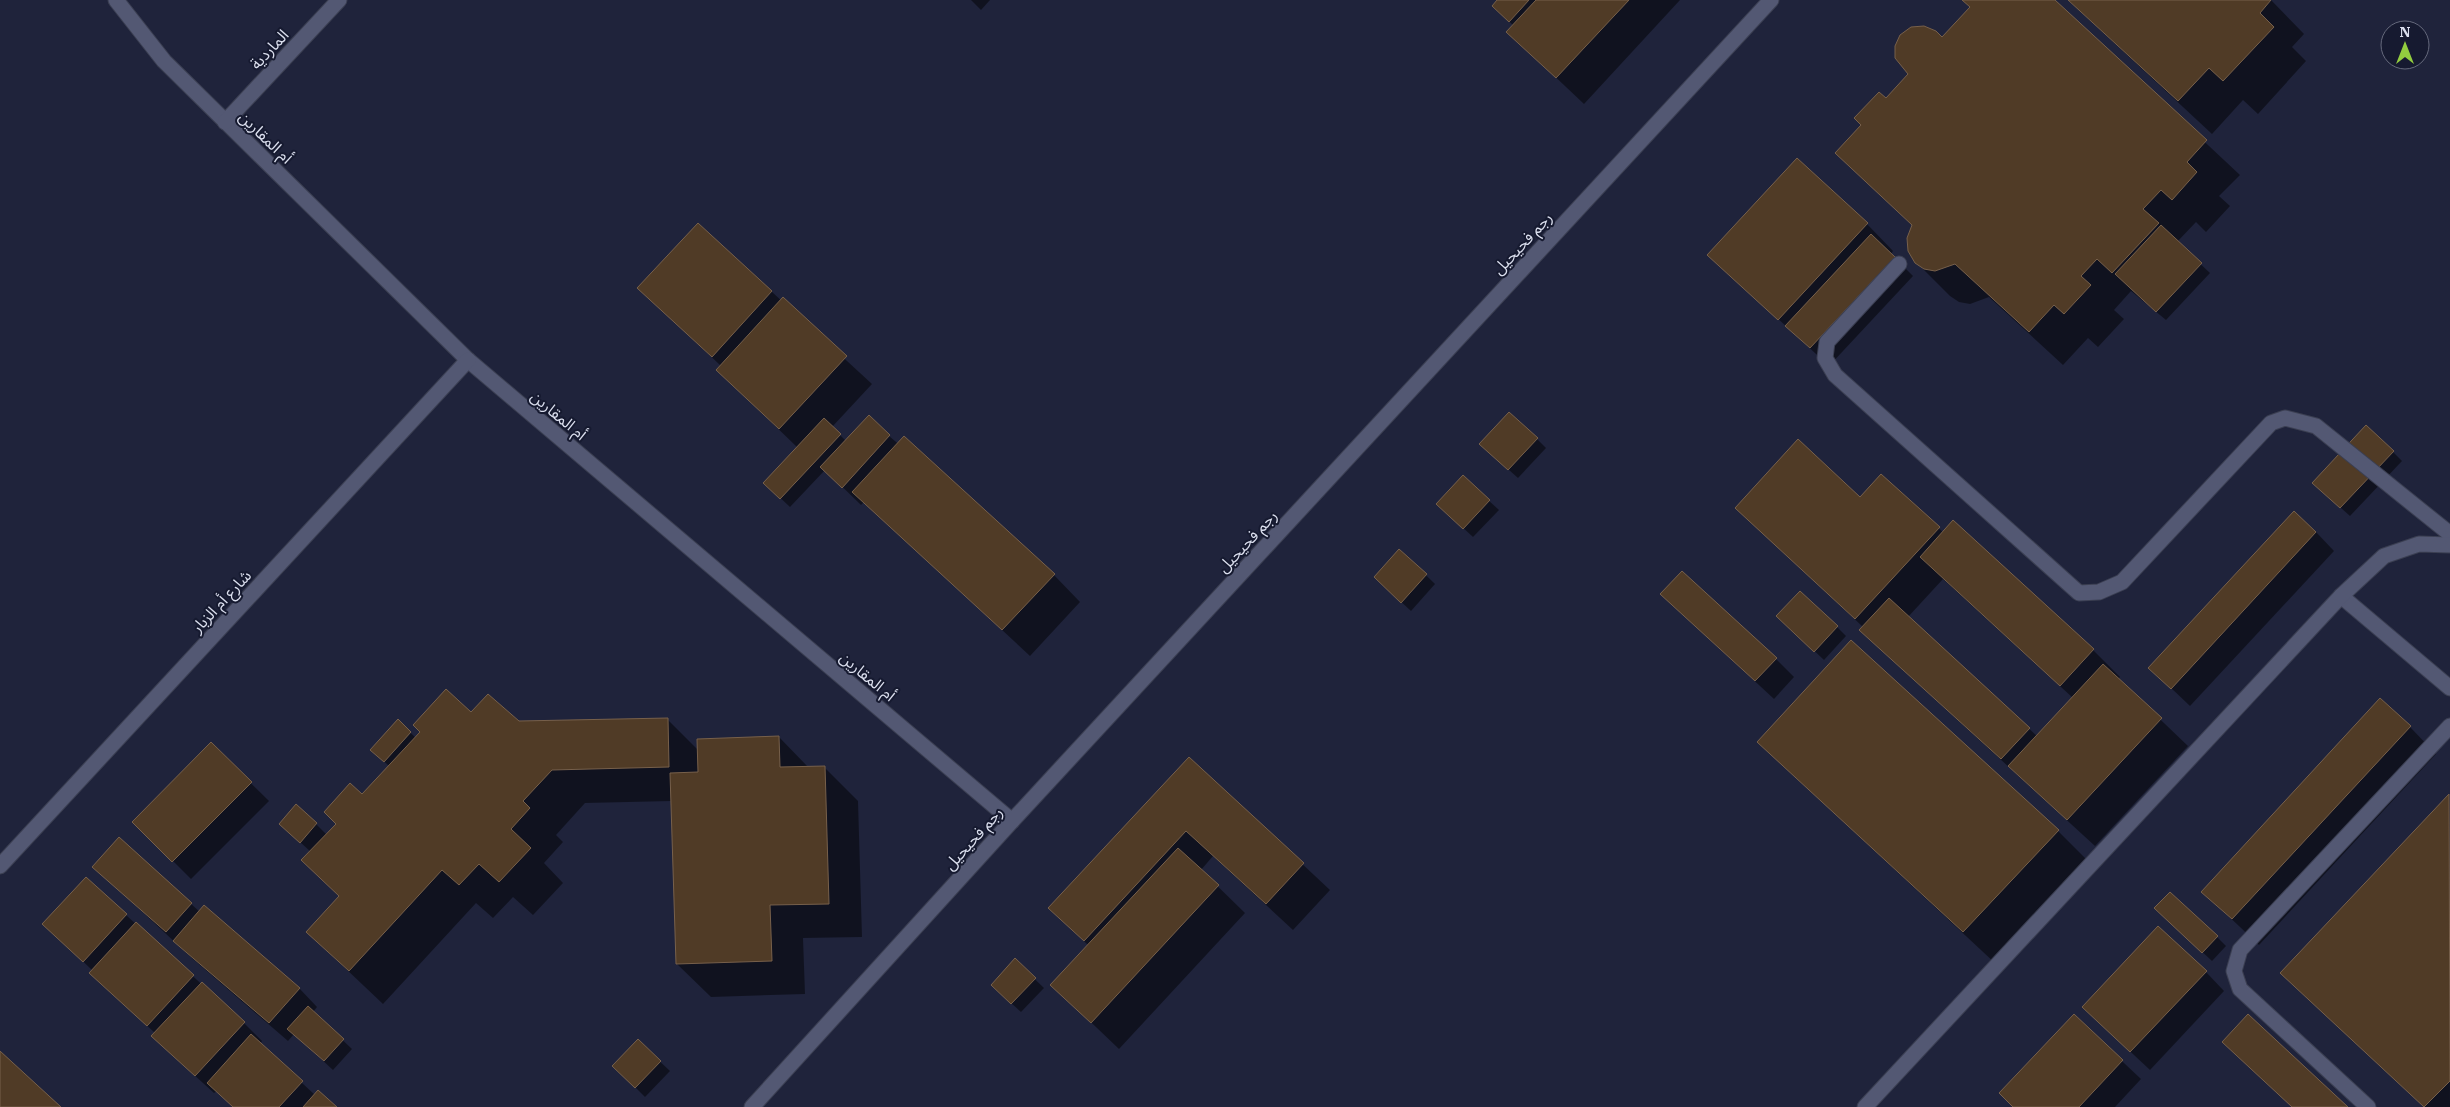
<svg xmlns="http://www.w3.org/2000/svg" width="2450" height="1107" viewBox="0 0 2450 1107" font-family="'IBM Plex Serif','Noto Sans Arabic',serif">
  <style>
    .shadow { fill: #0007; fill-rule: evenodd }
    .building { fill: #503b26; stroke: #77604b }
    .lines { fill: none; stroke-linecap: round; stroke-linejoin: round }
    .minor-casing { stroke: #3b3f52; stroke-width: 17 }
    .minor { stroke: #535873; stroke-width: 15 }
    .labels { text-anchor: middle; stroke-width: 4; stroke-linejoin: round; paint-order: stroke }
    .street-label { font-size: 16px; fill: #dbdfee; stroke: #161a30 }
  </style>
  <rect width="100%" height="100%" fill="#1f233b"/>
  <g class="shadow">
    <polygon points="971,0 990,0 981,10"/>
    <polygon points="1499,0 1680,0 1584,104 1508,32 1514,26 1493,6"/>
    <polygon points="1964,0 2053,0 2240,175 2219,196 2230,206 2206,232 2196,222 2177,242 2210,273 2166,320 2131,291 2114,310 2124,319 2098,347 2088,338 2063,365 1989,297 1970,304 1959,302 1950,296 1916,262 1913,226 1836,153 1972,8"/>
    <polygon points="2068,0 2271,0 2304,34 2292,47 2306,61 2258,114 2243,100 2212,134"/>
    <polygon points="698,224 872,384 832,427 846,441 889,436 1054,575 1080,602 1030,656 864,502 861,505 825,470 790,507 774,492 798,448 717,370 721,366 639,288"/>
    <polygon points="1867,224 1893,251 1891,254 1913,276 1829,366 1709,255"/>
    <polygon points="1537,439 1546,448 1518,478 1490,453"/>
    <polygon points="2393,452 2402,461 2350,516 2323,492"/>
    <path d="M1881,476L1944,533L1954,522L2093,650L2120,677L2118,679L2188,746L2095,846L1879,648L1863,627L1736,508L1860,499ZM1943,579L2073,698L2037,736L1908,617Z"/>
    <polygon points="1463,477 1499,510 1473,537 1447,513"/>
    <polygon points="2316,532 2334,551 2190,706 2169,686"/>
    <polygon points="1400,550 1435,584 1411,611 1384,586"/>
    <polygon points="1661,594 1776,659 1794,677 1774,699"/>
    <polygon points="1787,625 1837,627 1846,636 1824,660"/>
    <polygon points="471,714 519,722 668,720 699,751 779,737 809,768 824,767 858,801 862,937 803,938 805,994 711,997 677,964 672,801 585,803 556,835 563,842 544,863 563,883 533,915 513,897 493,918 476,903 383,1004 307,932 340,897 303,860 311,852 290,833 316,824 327,835 390,767 372,750 398,721 416,738"/>
    <polygon points="2410,727 2436,754 2259,945 2203,892"/>
    <polygon points="1758,742 2058,831 2091,864 1997,965"/>
    <polygon points="211,744 269,801 191,879 134,822"/>
    <polygon points="1189,758 1330,890 1293,930 1213,856 1201,870 1245,913 1119,1049 1052,985 1089,946 1050,908"/>
    <polygon points="2449,795 2450,1107 2424,1107 2282,973"/>
    <polygon points="119,839 200,912 299,988 317,1007 313,1012 352,1049 333,1070 294,1034 288,1041 193,959 94,867"/>
    <polygon points="126,915 244,1023 262,1041 260,1044 315,1095 335,1107 233,1107 217,1091 214,1093 171,1054 155,1033 109,991 93,971 44,924"/>
    <polygon points="2165,917 2217,937 2226,946 2212,961"/>
    <polygon points="1015,960 1044,988 1021,1012 1001,994"/>
    <polygon points="2206,972 2224,991 2150,1070 2102,1025"/>
    <polygon points="2074,1016 2141,1079 2115,1107 2014,1107"/>
    <polygon points="638,1041 670,1071 645,1097 614,1066"/>
  </g>
  <g class="building">
    <polygon points="1497,0 1529,0 1509,22 1492,6"/>
    <polygon points="1536,0 1629,0 1556,78 1506,32"/>
    <polygon points="1962,0 2055,0 2207,140 2187,162 2197,172 2172,200 2161,190 2143,209 2159,223 2112,273 2097,259 2081,276 2091,285 2064,314 2054,305 2029,332 1955,264 1935,271 1924,269 1915,263 1908,251 1907,238 1912,225 1835,153 1861,125 1854,118 1879,92 1886,98 1908,74 1895,58 1895,46 1900,35 1911,27 1924,26 1936,31 1942,37 1970,7"/>
    <polygon points="2068,0 2271,0 2260,13 2274,27 2223,81 2209,68 2178,101"/>
    <polygon points="1797,158 1868,223 1778,320 1707,255"/>
    <polygon points="698,223 772,291 712,357 637,288"/>
    <polygon points="2161,225 2202,263 2156,312 2115,274"/>
    <polygon points="1871,234 1895,257 1810,348 1785,326"/>
    <polygon points="783,297 847,356 779,429 716,370"/>
    <polygon points="1509,412 1538,438 1508,470 1479,444"/>
    <polygon points="869,415 890,435 842,488 820,467"/>
    <polygon points="824,418 841,434 780,499 763,483"/>
    <polygon points="2366,425 2394,451 2340,508 2312,483"/>
    <polygon points="904,436 1055,574 1002,630 852,492"/>
    <polygon points="1798,439 1860,497 1881,474 1940,527 1855,619 1735,508"/>
    <polygon points="1463,475 1490,500 1463,529 1436,504"/>
    <polygon points="2294,511 2316,532 2171,689 2148,668"/>
    <polygon points="1953,520 2094,649 2060,686 1920,557"/>
    <polygon points="1399,549 1427,574 1401,603 1374,577"/>
    <polygon points="1682,571 1777,658 1755,681 1660,594"/>
    <polygon points="1800,591 1838,626 1814,652 1776,616"/>
    <polygon points="1889,598 2030,728 2001,759 1859,630"/>
    <polygon points="1851,640 2059,830 1963,932 1757,742"/>
    <polygon points="2103,664 2162,718 2067,820 2008,766"/>
    <polygon points="446,689 471,712 488,694 519,721 668,718 669,767 552,770 523,801 530,808 511,829 531,848 499,882 479,864 459,885 442,870 349,971 306,932 339,896 301,860 336,824 324,812 350,783 362,794 420,732 413,725"/>
    <polygon points="2380,698 2411,726 2232,919 2201,892"/>
    <polygon points="398,719 411,732 384,762 370,750"/>
    <polygon points="779,736 780,767 825,766 829,904 770,905 772,961 676,964 670,773 698,772 697,739"/>
    <polygon points="211,742 252,782 172,862 132,822"/>
    <polygon points="1189,757 1304,863 1266,904 1186,831 1084,941 1048,908"/>
    <polygon points="2449,794 2450,1081 2424,1107 2280,973"/>
    <polygon points="296,804 317,823 300,843 279,824"/>
    <polygon points="119,837 192,903 166,932 92,867"/>
    <polygon points="1178,848 1219,885 1091,1023 1050,985"/>
    <polygon points="86,877 127,914 83,962 42,924"/>
    <polygon points="2170,892 2218,936 2202,953 2154,908"/>
    <polygon points="204,905 300,988 269,1023 173,941"/>
    <polygon points="136,922 194,975 147,1026 89,973"/>
    <polygon points="2158,926 2207,971 2130,1052 2082,1007"/>
    <polygon points="1015,958 1036,978 1011,1004 991,985"/>
    <polygon points="202,982 245,1022 195,1076 151,1036"/>
    <polygon points="308,1006 344,1039 324,1061 287,1029"/>
    <polygon points="2074,1014 2123,1060 2079,1107 2013,1107 1999,1093"/>
    <polygon points="2248,1014 2348,1107 2292,1107 2222,1042"/>
    <polygon points="251,1034 303,1081 279,1107 233,1107 207,1083"/>
    <polygon points="638,1039 661,1061 635,1088 612,1066"/>
    <polygon points="0,1051 61,1107 0,1107"/>
    <polygon points="318,1090 337,1107 303,1107"/>
  </g>
  <g class="lines">
    <defs>
      <g id="minor">
        <polyline points="116,0 164,61 468,360 1012,821"/>
        <polyline points="225,122 339,0"/>
        <polyline points="1899,264 1827,342 1825,358 1835,375 2079,593 2099,592 2122,582 2271,423 2285,418 2316,426 2450,534"/>
        <polyline points="2341,596 2450,688"/>
        <polyline points="0,866 468,360"/>
        <polyline points="752,1107 1012,821 1771,0"/>
        <polyline points="1865,1107 2341,596 2384,556 2419,544 2450,545"/>
        <polyline points="2368,1107 2240,989 2234,971 2240,950 2450,726"/>
      </g>
    </defs>
    <use href="#minor" class="minor-casing"/>
    <use href="#minor" class="minor"/>
  </g>
  <g class="labels">
    <g class="street-label">
      <text transform="translate(269 49) rotate(-47)" y="6">الماردية</text>
      <text transform="translate(266 137) rotate(44)" y="6">أم المقارين</text>
      <text transform="translate(1522 243) rotate(-47)" y="6">رجم فحيحيل</text>
      <text transform="translate(559 415) rotate(40)" y="6">أم المقارين</text>
      <text transform="translate(1247 541) rotate(-47)" y="6">رجم فحيحيل</text>
      <text transform="translate(221 601) rotate(-47)" y="6">شارع أم الزبار</text>
      <text transform="translate(868 676) rotate(40)" y="6">أم المقارين</text>
      <text transform="translate(973 838) rotate(-48)" y="6">رجم فحيحيل</text>
    </g>
  </g>
  <g transform="translate(2405 45)"><circle r="24" fill="#161a30" stroke="#65697c"/>
  <path d="M0-4L9 19L0 12L-9 19Z" fill="#92cd3f"/>
  <text y="-8" font-size="14" font-weight="bold" text-anchor="middle" fill="#dbdfee">N</text>
  </g>
</svg>
